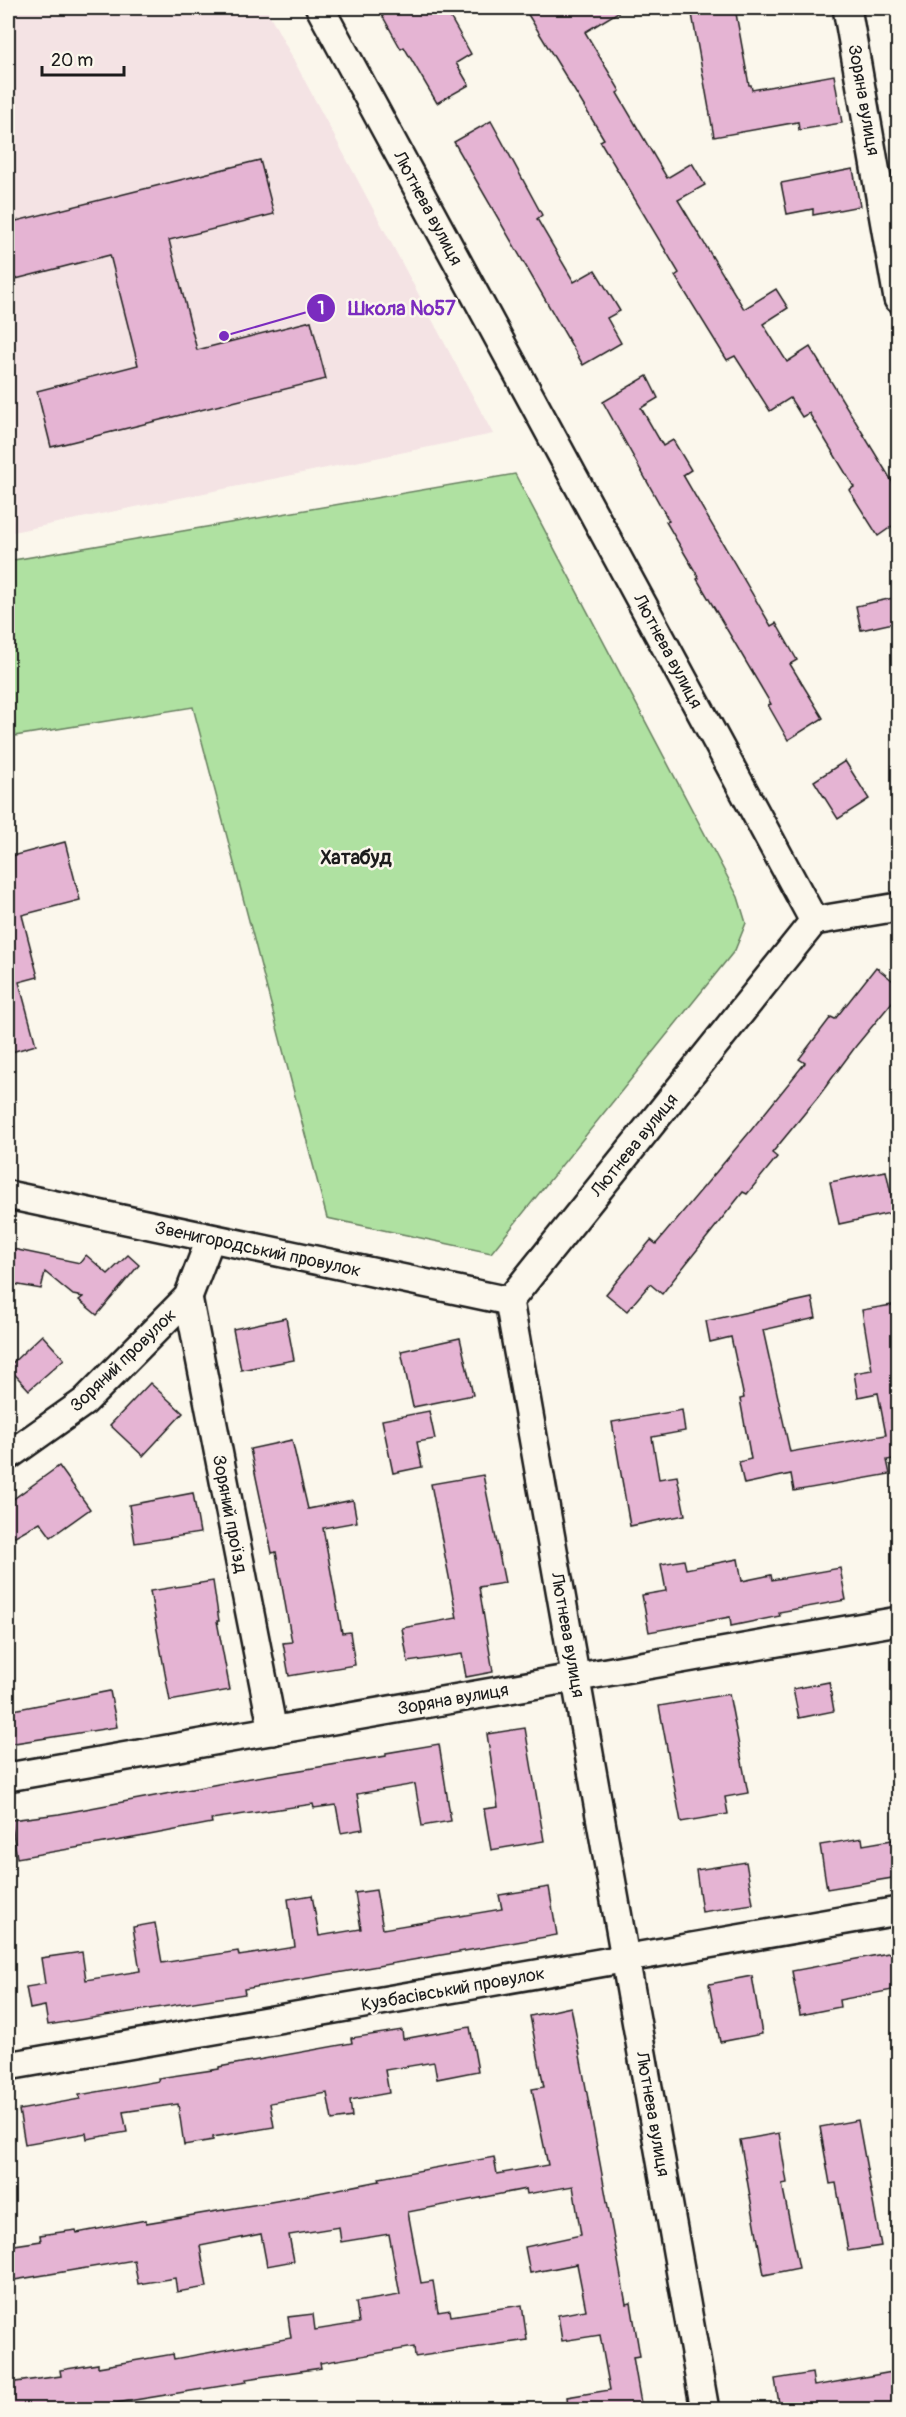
<svg xmlns="http://www.w3.org/2000/svg" width="906" height="2417" viewBox="0 0 906 2417" font-family="Pangolin,sans-serif">
  <style>
    .built { fill: #f4e3e4 }
    .green { fill: #afe1a1; stroke: #667e5e; stroke-width: 1.5 }
    .building { fill: #e5b4d3; stroke: #1c1c1c; stroke-width: 1.5 }
    .lines { fill: none; stroke-linecap: round; stroke-linejoin: round }
    .minor-casing { stroke: #1c1c1c; stroke-width: 32 }
    .minor { stroke: #fbf7ec; stroke-width: 27 }
    .labels { text-anchor: middle; stroke-width: 5; stroke-linejoin: round; paint-order: stroke }
    .street-label { font-size: 18px; fill: #1c1c1c; stroke: #fbf7ec }
    .neighbourhood-label { font-size: 20px; font-weight: bold; fill: #1c1c1c; stroke: #fbf7ec }
    .leader { fill: none; stroke: #7b2cbf; stroke-width: 2 }
    .callout-dot { fill: #7b2cbf; stroke: #fbf7ec; stroke-width: 2 }
    .mark-label { font-size: 18px; text-anchor: middle; font-weight: bold; fill: #fff }
    .callout-label { font-size: 20px; text-anchor: middle; font-weight: bold; fill: #7b2cbf; stroke: #fbf7ec; stroke-width: 5; stroke-linejoin: round; paint-order: stroke }
  </style>
  <rect width="100%" height="100%" fill="#fbf7ec"/>
  <filter id="ink" filterUnits="userSpaceOnUse"><feTurbulence type="fractalNoise" baseFrequency=".0167" numOctaves="2"/><feDisplacementMap in="SourceGraphic" scale="12" xChannelSelector="R" yChannelSelector="G"/><feConvolveMatrix kernelMatrix="1 2 1 2 8 2 1 2 1" color-interpolation-filters="sRGB"/></filter>
  <g filter="url(#ink)">
    <polygon class="built" points="8,8 266,8 493,434 8,533"/>
    <polygon class="green" points="515,474 738,897 746,923 735,950 491,1253 327,1218 193,707 8,737 8,561"/>
    <g class="building">
      <polygon points="378,8 445,8 471,54 456,63 469,85 437,103 404,47 401,49"/>
      <polygon points="524,8 625,8 585,32 620,91 617,93 667,178 692,163 705,185 678,200 744,309 776,289 788,308 763,324 787,362 810,347 898,491 898,522 878,536 849,490 854,487 809,413 802,417 790,398 770,411 735,356 727,360 675,276 679,273 600,141 604,139"/>
      <polygon points="735,8 749,85 751,85 752,90 834,75 842,123 799,130 798,122 714,137 692,14"/>
      <polygon points="491,121 542,215 537,219 574,282 595,270 620,311 607,318 621,343 583,365 454,142"/>
      <polygon points="260,160 274,214 169,240 197,350 311,321 326,379 51,447 37,391 138,365 110,255 8,281 8,223"/>
      <polygon points="853,169 860,206 813,215 813,209 787,214 781,183"/>
      <polygon points="647,376 658,398 641,408 663,446 673,440 691,470 683,475 771,626 776,623 797,660 790,664 823,718 788,740 768,705 771,704 697,579 699,578 666,522 669,521 603,402"/>
      <polygon points="898,597 898,622 861,630 856,606"/>
      <polygon points="845,761 869,799 838,819 814,781"/>
      <polygon points="65,842 80,900 22,915 38,977 19,982 36,1045 8,1053 8,857"/>
      <polygon points="876,967 898,985 898,995 856,1046 818,1097 772,1153 777,1157 747,1194 743,1192 662,1294 650,1284 627,1311 606,1294 651,1240 656,1244 748,1134 805,1063 799,1059 831,1017 835,1019"/>
      <polygon points="886,1171 895,1212 839,1224 830,1182"/>
      <polygon points="8,1248 80,1263 86,1255 108,1274 128,1255 139,1265 97,1315 79,1300 83,1297 73,1295 45,1272 41,1289 8,1283"/>
      <polygon points="812,1298 816,1318 763,1330 790,1452 886,1435 878,1393 858,1397 854,1373 872,1370 862,1310 898,1304 898,1458 887,1460 890,1474 794,1491 791,1474 744,1484 739,1462 751,1459 740,1399 744,1398 731,1337 710,1342 706,1321"/>
      <polygon points="286,1318 294,1360 241,1370 233,1329"/>
      <polygon points="42,1335 64,1359 29,1390 8,1367"/>
      <polygon points="460,1338 473,1395 413,1407 401,1351"/>
      <polygon points="150,1383 183,1413 143,1456 110,1425"/>
      <polygon points="682,1410 685,1431 652,1437 659,1479 677,1476 685,1515 630,1526 612,1422"/>
      <polygon points="429,1411 435,1439 417,1442 422,1467 393,1473 382,1420"/>
      <polygon points="292,1440 308,1509 353,1500 357,1522 323,1528 342,1633 350,1632 355,1665 289,1676 283,1643 292,1642 276,1552 272,1553 250,1449"/>
      <polygon points="59,1466 90,1509 51,1537 40,1522 8,1540 8,1503"/>
      <polygon points="483,1475 505,1583 479,1587 493,1672 466,1677 462,1654 408,1662 402,1628 457,1618 431,1484"/>
      <polygon points="193,1493 200,1533 135,1543 129,1505"/>
      <polygon points="738,1559 742,1581 771,1575 772,1580 840,1568 846,1600 779,1612 780,1616 731,1626 730,1617 649,1632 642,1595 666,1591 661,1564 684,1560 686,1569"/>
      <polygon points="213,1581 219,1621 217,1621 230,1690 170,1701 150,1591"/>
      <polygon points="829,1682 834,1711 799,1718 793,1689"/>
      <polygon points="110,1691 117,1727 8,1744 8,1711"/>
      <polygon points="729,1694 748,1793 725,1797 728,1814 681,1822 659,1706"/>
      <polygon points="525,1728 544,1841 491,1850 484,1809 498,1807 487,1734"/>
      <polygon points="439,1744 451,1821 422,1826 415,1784 357,1794 363,1829 341,1833 336,1805 314,1808 313,1804 211,1819 212,1823 139,1837 17,1858 11,1820 59,1814 245,1779 386,1756 386,1753"/>
      <polygon points="862,1838 863,1845 898,1839 898,1877 827,1889 820,1845"/>
      <polygon points="746,1862 753,1904 702,1912 696,1870"/>
      <polygon points="549,1887 557,1935 244,1989 245,1994 48,2025 45,2006 30,2009 26,1987 45,1984 41,1958 82,1952 86,1980 140,1971 133,1927 155,1923 162,1963 238,1951 239,1956 295,1947 288,1899 312,1895 319,1936 361,1929 355,1893 376,1890 383,1929 502,1909 499,1895"/>
      <polygon points="894,1952 898,1989 839,2000 840,2007 800,2015 792,1971"/>
      <polygon points="752,1976 762,2034 720,2042 709,1984"/>
      <polygon points="571,2007 626,2304 631,2303 640,2356 633,2357 642,2409 568,2409 567,2397 610,2390 600,2335 562,2341 558,2315 586,2310 577,2264 530,2273 525,2247 581,2235 573,2186 527,2194 526,2189 408,2212 421,2283 433,2281 438,2312 450,2310 451,2316 522,2305 527,2340 415,2357 414,2347 320,2363 321,2368 246,2379 247,2382 104,2405 104,2408 92,2409 8,2409 8,2383 61,2376 60,2370 98,2364 98,2367 173,2354 174,2359 291,2338 288,2317 313,2314 315,2330 359,2323 356,2302 400,2295 389,2234 341,2242 339,2227 289,2235 294,2261 267,2266 261,2234 200,2246 207,2287 177,2292 175,2278 138,2284 134,2260 8,2281 8,2246 41,2241 40,2235 76,2230 77,2233 146,2220 146,2223 282,2200 380,2181 379,2178 494,2157 497,2174 548,2165 532,2089 544,2087 530,2016"/>
      <polygon points="470,2027 478,2071 437,2079 434,2062 385,2070 389,2093 350,2100 352,2117 332,2120 327,2093 270,2103 274,2127 213,2137 213,2140 184,2145 178,2104 123,2112 127,2132 87,2139 86,2133 25,2144 19,2110 80,2099 79,2095 159,2081 158,2078 219,2069 219,2067 352,2043 351,2038 402,2030 403,2039"/>
      <polygon points="858,2120 881,2246 848,2251 836,2183 830,2184 820,2127"/>
      <polygon points="779,2133 787,2183 782,2184 799,2268 764,2275 740,2140"/>
      <polygon points="898,2371 898,2406 880,2409 780,2409 775,2379 812,2373 814,2386"/>
    </g>
    <g class="lines">
      <defs>
        <g id="minor">
          <polyline points="320,8 814,921"/>
          <polyline points="847,8 898,299"/>
          <polyline points="814,921 898,907"/>
          <polyline points="8,1195 509,1301"/>
          <polyline points="188,1297 273,1731"/>
          <polyline points="8,1456 84,1402 188,1297 210,1240"/>
          <polyline points="8,1777 898,1621"/>
          <polyline points="8,2066 898,1911"/>
          <polyline points="705,2410 509,1301 814,921"/>
        </g>
      </defs>
      <use href="#minor" class="minor-casing"/>
      <use href="#minor" class="minor"/>
    </g>
  </g>
  <g class="labels">
    <g class="street-label">
      <text transform="translate(864 100) rotate(80)" y="6">Зоряна вулиця</text>
      <text transform="translate(428 208) rotate(62)" y="6">Лютнева вулиця</text>
      <text transform="translate(668 651) rotate(62)" y="6">Лютнева вулиця</text>
      <text transform="translate(634 1145) rotate(-51)" y="6">Лютнева вулиця</text>
      <text transform="translate(258 1249) rotate(12)" y="6">Звенигородський провулок</text>
      <text transform="translate(123 1360) rotate(-44)" y="6">Зоряний провулок</text>
      <text transform="translate(230 1514) rotate(79)" y="6">Зоряний проїзд</text>
      <text transform="translate(568 1635) rotate(80)" y="6">Лютнева вулиця</text>
      <text transform="translate(453 1699) rotate(-10)" y="6">Зоряна вулиця</text>
      <text transform="translate(453 1989) rotate(-10)" y="6">Кузбасівський провулок</text>
      <text transform="translate(653 2114) rotate(80)" y="6">Лютнева вулиця</text>
    </g>
    <g class="neighbourhood-label">
      <text x="356" y="864">Хатабуд</text>
    </g>
  </g>
  <path class="leader" d="M224 336L321 308"/>
  <g class="callout-dot">
    <circle cx="224" cy="336" r="6"/>
    <circle cx="321" cy="308" r="15"/>
  </g>
  <g class="mark-label">
    <text x="321" y="314">1</text>
  </g>
  <g class="callout-label">
    <text x="402" y="315">Школа №57</text>
  </g>
  <rect width="906" height="2417" fill="none" stroke="#fbf7ec" stroke-width="30"/>
  <rect x="15" y="15" width="876" height="2387" fill="none" stroke="#1c1c1c" stroke-width="2" filter="url(#ink)"/>
  <path d="M42 66v9h82v-9" fill="none" stroke="#1c1c1c" stroke-width="3"/>
  <text x="51" y="66" font-size="18" fill="#1c1c1c" stroke="#fbf7ec" stroke-width="4.5" paint-order="stroke">20 m</text>
</svg>
